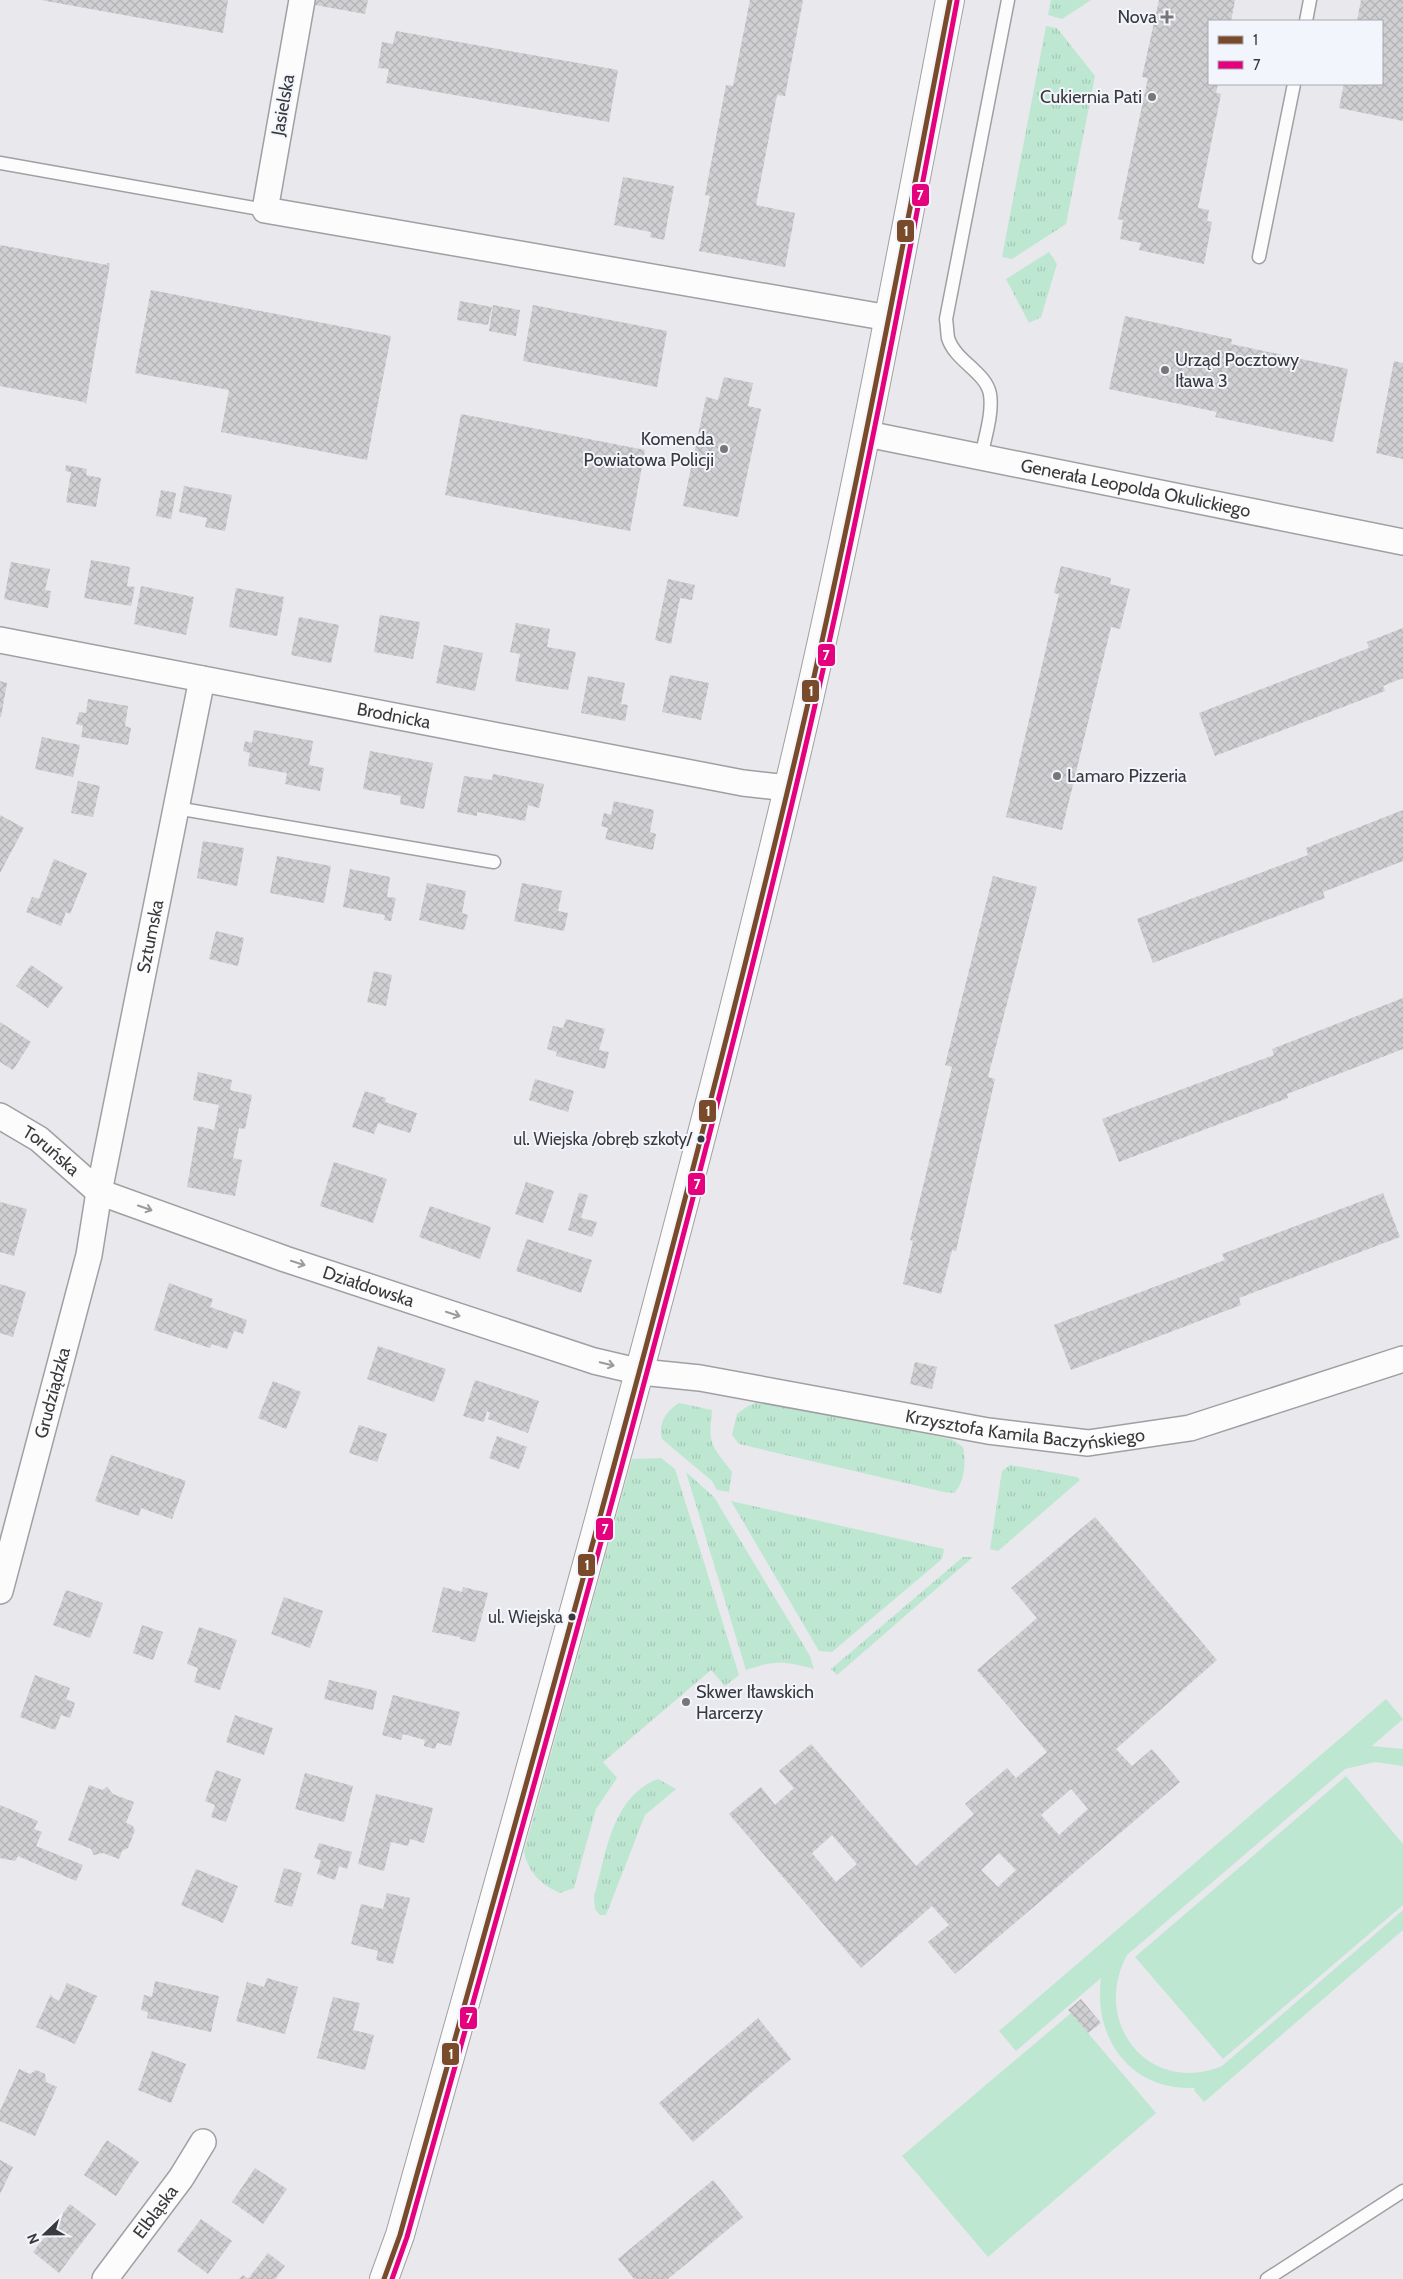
<svg xmlns="http://www.w3.org/2000/svg" width="1403" height="2279" viewBox="0 0 1403 2279" font-family="Cabin,sans-serif">
  <style>
    .grass { fill: url(#grass-tufts) }
    .garden { fill: #bee7d2 }
    .building { fill: url(#building-cross-hatch); fill-rule: evenodd }
    .lines { fill: none; stroke-linecap: round; stroke-linejoin: round }
    .service-casing { stroke: #a0a0a3; stroke-width: 15 }
    .minor-casing { stroke: #a0a0a3; stroke-width: 28 }
    .tertiary-casing { stroke: #a0a0a3; stroke-width: 30 }
    .service { stroke: #fcfcfc; stroke-width: 12 }
    .minor { stroke: #fcfcfc; stroke-width: 25 }
    .tertiary { stroke: #fcfcfc; stroke-width: 28 }
    .bus-1-casing { stroke: #f3f5fc; stroke-width: 9 }
    .bus-2-casing { stroke: #f3f5fc; stroke-width: 9 }
    .bus-1 { stroke: #7a4b2a; stroke-width: 5 }
    .bus-2 { stroke: #e5007d; stroke-width: 5 }
    .oneway { stroke: #9b9b9d }
    .poi-dot { fill: #77777b; stroke: #f3f5fc; stroke-width: 2 }
    .bus-dot { fill: #3a3a3e; stroke: #f3f5fc; stroke-width: 2 }
    .labels { text-anchor: middle; stroke-width: 4; stroke-linejoin: round; paint-order: stroke }
    .bus-label { font-size: 17px; fill: #3a3a3e; stroke: #f3f5fc; text-anchor: end }
    .poi-label { font-size: 18px; fill: #3a3a3e; stroke: #f3f5fc; text-anchor: end }
    .street-label { font-size: 18px; fill: #3a3a3e; stroke: #f3f5fc }
    .line-badge { stroke: #f3f5fc; stroke-width: 2 }
    .badge-label { font-size: 14px; text-anchor: middle; font-weight: bold; fill: #fff }
  </style>
  <defs>
    <pattern id="grass-tufts" width="24" height="20" patternUnits="userSpaceOnUse" patternTransform="scale(1.25)"><rect width="24" height="20" fill="#bee7d2"/><path d="M3 7l-1-3M5 7V3M7 7l1-3M15 17l-1-3M17 17v-4M19 17l1-3" fill="none" stroke="#a4c7b5"/></pattern>
    <pattern id="building-cross-hatch" width="8" height="8" patternUnits="userSpaceOnUse" patternTransform="scale(1.25)"><rect width="8" height="8" fill="#d0cfd2"/><path d="M0 0l8 8M0 8l8-8" fill="none" stroke="#b3b2b5"/></pattern>
  </defs>
  <rect width="100%" height="100%" fill="#e8e8ed"/>
  <g class="grass">
    <polygon points="1051,0 1091,0 1062,19 1048,15"/>
    <polygon points="1046,26 1057,28 1095,76 1066,224 1012,259 1002,257"/>
    <polygon points="1049,252 1057,264 1041,317 1029,323 1006,279"/>
    <path d="M760,1401L951,1439L963,1447C966,1462 965,1482 954,1493L944,1492L739,1444L732,1435L737,1414L748,1406Z"/>
    <path d="M679,1403L712,1410C708,1446 711,1444 732,1472L729,1492L717,1490L712,1481L662,1439C658,1423 666,1411 679,1403Z"/>
    <path d="M661,1458L675,1469L739,1675L725,1686L711,1670L603,1762L617,1778L596,1809L574,1888L560,1893C540,1884 529,1873 524,1852L632,1459Z"/>
    <polygon points="1010,1465 1077,1477 1080,1480 998,1551 990,1549 1002,1471"/>
    <path d="M686,1472L714,1497L810,1656L814,1669C784,1661 776,1660 746,1670Z"/>
    <polygon points="731,1501 944,1549 942,1559 832,1652 819,1651"/>
    <polygon points="963,1557 973,1557 837,1675 831,1669"/>
    <path d="M658,1779L676,1789L645,1815L606,1915H600L595,1909L594,1898C606,1855 611,1797 658,1779Z"/>
  </g>
  <g class="garden">
    <path d="M1386,1699L1403,1719L1372,1746L1403,1749V1766L1375,1762L1345,1769L1127,1955C1091,2022 1148,2096 1222,2066L1403,1910V1930L1204,2102L1194,2090L1195,2088C1130,2091 1093,2038 1101,1978L1016,2051L999,2031Z"/>
    <polygon points="1346,1776 1403,1844 1403,1905 1223,2059 1135,1957"/>
    <polygon points="1071,2013 1156,2113 988,2257 902,2156"/>
  </g>
  <g class="building">
    <polygon points="41,0 228,0 223,33"/>
    <polygon points="316,0 368,0 365,14 315,5"/>
    <polygon points="750,0 803,0 785,96 777,95 756,205 795,213 785,267 699,251 710,196 705,195 726,85 733,86"/>
    <polygon points="1159,0 1235,0 1231,21 1209,21 1209,84 1218,84 1216,93 1221,94 1198,208 1209,210 1207,221 1212,222 1204,264 1139,250 1141,243 1120,239 1123,220 1118,219 1148,78 1142,77"/>
    <polygon points="1361,0 1403,0 1403,121 1339,108 1344,84 1382,84 1382,21 1357,21"/>
    <polygon points="396,31 618,70 609,122 386,83 389,69 378,68 382,42 393,44"/>
    <polygon points="623,177 674,186 664,240 650,237 651,232 614,225"/>
    <polygon points="0,245 107,265 107,263 110,263 86,404 84,402 0,386"/>
    <polygon points="151,290 391,336 367,460 221,432 229,390 135,373"/>
    <polygon points="460,301 492,307 488,325 457,320"/>
    <polygon points="493,305 520,310 516,336 489,331"/>
    <polygon points="533,305 667,331 657,387 523,361"/>
    <polygon points="1125,316 1232,339 1231,344 1348,369 1333,442 1215,417 1217,412 1109,389"/>
    <polygon points="1394,361 1403,363 1403,459 1376,453"/>
    <polygon points="724,377 753,383 748,406 761,409 738,517 683,506 706,397 718,400"/>
    <polygon points="461,414 645,450 630,531 445,495"/>
    <polygon points="66,465 87,469 86,475 101,478 96,507 66,502 71,472 65,471"/>
    <polygon points="184,486 232,495 225,531 205,527 207,518 179,512"/>
    <polygon points="161,490 176,493 171,519 156,516"/>
    <polygon points="91,560 130,567 127,586 135,587 131,606 84,598"/>
    <polygon points="11,562 50,569 45,590 51,591 48,608 4,599"/>
    <polygon points="1061,566 1111,578 1110,584 1130,589 1120,629 1111,627 1062,830 1006,817 1059,594 1054,593"/>
    <polygon points="668,579 695,585 692,600 680,598 671,644 655,640"/>
    <polygon points="141,586 194,597 186,635 134,624"/>
    <polygon points="236,588 284,597 277,636 229,627"/>
    <polygon points="380,615 420,622 413,659 374,652"/>
    <polygon points="299,617 339,625 331,663 291,655"/>
    <polygon points="516,623 550,629 547,647 576,652 568,690 515,681 520,654 510,652"/>
    <polygon points="1403,628 1403,678 1383,686 1385,691 1215,756 1199,713 1369,648 1367,642"/>
    <polygon points="444,645 483,653 475,691 436,683"/>
    <polygon points="670,675 709,683 701,720 662,712"/>
    <polygon points="588,676 625,683 621,704 628,705 625,721 581,713"/>
    <polygon points="0,681 7,683 1,717 0,717"/>
    <polygon points="88,699 128,706 125,726 131,728 128,745 81,737 83,726 76,724 79,712 86,713"/>
    <polygon points="254,730 313,741 309,765 324,768 320,791 285,784 287,773 248,766 250,753 243,751 245,741 252,743"/>
    <polygon points="42,737 80,745 73,777 35,769"/>
    <polygon points="370,751 433,763 424,809 400,804 401,796 363,789"/>
    <polygon points="493,774 544,784 539,808 528,805 525,821 477,812 477,816 457,812 464,776 492,780"/>
    <polygon points="78,781 100,786 93,817 71,813"/>
    <polygon points="614,801 654,810 650,832 656,834 653,850 605,839 608,828 601,826 604,813 611,815"/>
    <polygon points="1403,810 1403,861 1323,892 1325,898 1153,963 1137,919 1308,855 1306,848"/>
    <polygon points="0,815 24,828 0,873"/>
    <polygon points="203,841 244,848 237,886 197,878"/>
    <polygon points="277,856 331,866 324,903 270,893"/>
    <polygon points="54,859 87,873 70,914 66,912 61,926 26,912 32,897 39,899"/>
    <polygon points="350,869 390,877 387,897 396,898 391,921 384,920 385,915 343,907"/>
    <polygon points="993,876 1037,887 988,1077 995,1079 956,1251 952,1250 941,1294 903,1284 913,1241 910,1240 952,1067 945,1065"/>
    <polygon points="427,883 466,891 462,913 468,915 464,930 419,920"/>
    <polygon points="522,883 562,891 558,911 568,913 564,931 514,921"/>
    <polygon points="216,931 244,938 238,966 209,959"/>
    <polygon points="31,965 63,987 48,1008 16,986"/>
    <polygon points="374,971 392,975 386,1006 367,1002"/>
    <polygon points="1403,998 1403,1049 1287,1094 1288,1098 1119,1162 1102,1119 1274,1055 1272,1049"/>
    <polygon points="566,1019 605,1029 599,1050 609,1052 605,1069 556,1056 557,1052 547,1049 553,1026 563,1028"/>
    <polygon points="0,1022 31,1042 13,1070 0,1062"/>
    <polygon points="198,1072 232,1080 230,1090 252,1095 245,1129 239,1128 233,1158 242,1160 235,1196 187,1187 198,1126 214,1130 219,1105 193,1100"/>
    <polygon points="535,1079 574,1091 568,1112 529,1100"/>
    <polygon points="365,1091 386,1098 385,1102 417,1113 410,1133 378,1123 374,1134 352,1127"/>
    <polygon points="334,1162 387,1179 373,1223 320,1206"/>
    <polygon points="526,1182 554,1191 543,1223 515,1214"/>
    <polygon points="579,1193 588,1195 581,1218 597,1222 592,1237 568,1230"/>
    <polygon points="1383,1193 1400,1237 1239,1298 1241,1305 1071,1370 1054,1325 1225,1260 1222,1254"/>
    <polygon points="0,1202 27,1209 14,1256 0,1252"/>
    <polygon points="430,1206 491,1227 480,1259 419,1237"/>
    <polygon points="527,1239 592,1260 581,1293 516,1271"/>
    <polygon points="169,1283 213,1299 210,1307 247,1320 243,1334 234,1331 227,1349 212,1344 210,1348 154,1330"/>
    <polygon points="0,1284 26,1292 13,1337 0,1333"/>
    <polygon points="378,1346 446,1369 434,1402 367,1379"/>
    <polygon points="915,1362 937,1367 932,1389 910,1384"/>
    <polygon points="475,1380 539,1401 528,1433 488,1419 490,1413 487,1411 484,1422 463,1416"/>
    <polygon points="273,1381 301,1392 286,1429 258,1418"/>
    <polygon points="359,1425 387,1434 377,1462 349,1453"/>
    <polygon points="497,1436 527,1447 519,1469 489,1458"/>
    <polygon points="111,1455 186,1481 172,1519 141,1508 139,1516 95,1501"/>
    <path d="M1095,1517L1217,1660L1116,1749L1132,1766L1152,1749L1180,1782L955,1974L928,1942L949,1925L932,1906L861,1968L729,1814L761,1787L775,1805L794,1788L779,1771L811,1744L916,1866L974,1814L965,1804L1007,1768L1016,1778L1047,1752L977,1670L1037,1618L1011,1588ZM1071,1789L1088,1809L1059,1835L1041,1815ZM832,1835L857,1864L836,1882L812,1853ZM999,1853L1016,1870L998,1887L981,1870Z"/>
    <polygon points="443,1587 462,1592 463,1587 488,1593 475,1642 460,1639 460,1637 432,1632"/>
    <polygon points="66,1590 103,1603 90,1638 53,1625"/>
    <polygon points="284,1597 323,1611 310,1648 271,1634"/>
    <polygon points="142,1625 163,1632 153,1660 133,1653"/>
    <polygon points="199,1627 237,1640 220,1690 194,1682 198,1668 187,1664"/>
    <polygon points="35,1675 70,1688 66,1699 75,1703 70,1718 61,1715 55,1730 20,1717"/>
    <polygon points="329,1680 377,1691 373,1710 324,1699"/>
    <polygon points="393,1695 460,1712 451,1746 437,1743 435,1749 424,1746 425,1740 403,1734 401,1740 382,1735"/>
    <polygon points="235,1715 273,1728 264,1755 226,1742"/>
    <polygon points="216,1770 241,1779 226,1822 211,1817 215,1805 205,1801"/>
    <polygon points="305,1773 353,1786 344,1822 295,1809"/>
    <polygon points="89,1785 102,1790 107,1787 113,1794 134,1802 126,1823 132,1825 135,1830 128,1848 122,1851 119,1859 103,1853 94,1855 91,1849 68,1840"/>
    <polygon points="376,1794 433,1808 424,1843 410,1839 408,1846 391,1842 384,1871 358,1864"/>
    <polygon points="0,1805 38,1821 34,1829 42,1832 36,1846 83,1865 76,1881 18,1856 15,1861 0,1858"/>
    <polygon points="319,1843 352,1852 347,1869 339,1866 335,1880 317,1874 321,1860 314,1858"/>
    <polygon points="284,1868 302,1873 292,1907 274,1902"/>
    <polygon points="196,1869 238,1886 223,1923 181,1905"/>
    <polygon points="387,1893 410,1898 393,1964 376,1960 378,1951 351,1944 361,1904 383,1909"/>
    <polygon points="267,1978 298,1987 285,2034 236,2021 247,1982 264,1987"/>
    <polygon points="155,1981 219,1996 211,2032 147,2018 148,2012 141,2010 144,1995 152,1997"/>
    <polygon points="67,1983 97,1996 75,2044 36,2027 51,1994 52,1997 59,2001"/>
    <polygon points="333,1997 360,2003 353,2030 374,2035 365,2070 317,2058"/>
    <polygon points="1081,1999 1101,2023 1088,2033 1068,2010"/>
    <polygon points="758,2018 791,2059 693,2142 659,2103"/>
    <polygon points="152,2051 186,2064 171,2103 138,2090"/>
    <polygon points="19,2069 30,2074 36,2070 45,2074 46,2082 57,2087 35,2136 0,2121 0,2111"/>
    <polygon points="107,2140 139,2162 116,2196 84,2175"/>
    <polygon points="0,2160 13,2167 0,2194"/>
    <polygon points="255,2168 287,2189 263,2224 232,2202"/>
    <polygon points="713,2180 743,2217 668,2279 634,2279 618,2259"/>
    <polygon points="70,2204 96,2224 59,2273 33,2252"/>
    <polygon points="201,2219 232,2241 208,2274 177,2251"/>
    <polygon points="268,2253 285,2266 275,2279 239,2279 243,2275 248,2279"/>
  </g>
  <g class="lines">
    <defs>
      <g id="service">
        <polyline points="1306,21 1310,0"/>
        <polyline points="0,163 265,210"/>
        <polyline points="1259,257 1294,84"/>
        <path d="M981,457C985,437 993,414 990,394C986,372 955,361 948,338C947,332 947,325 946,319L1008,0"/>
        <polyline points="176,808 494,862"/>
        <polyline points="1267,2279 1403,2191"/>
      </g>
      <g id="minor">
        <polyline points="302,0 265,210 889,318"/>
        <path id="s1" d="M867,434L1403,542"/>
        <path id="s2" d="M0,640L743,783L788,788"/>
        <path id="s3" d="M0,1116L39,1139L99,1192L285,1259L594,1361L641,1372L700,1378L988,1431L1088,1443L1190,1428L1403,1359"/>
        <path id="s4" d="M0,1591L89,1255L99,1192L202,679"/>
        <path id="s5" d="M105,2279L181,2178L203,2142"/>
      </g>
      <path id="tertiary" d="M384,2279L400,2235C534,1756 671,1277 787,793C850,531 899,265 950,0"/>
    </defs>
    <use href="#service" class="service-casing"/>
    <use href="#minor" class="minor-casing"/>
    <use href="#tertiary" class="tertiary-casing"/>
    <use href="#service" class="service"/>
    <use href="#minor" class="minor"/>
    <use href="#tertiary" class="tertiary"/>
    <defs>
      <path id="bus-1" d="M384,2279L400,2235C534,1756 671,1277 787,793C850,531 899,265 950,0"/>
      <path id="bus-2" d="M392,2279L407,2237C542,1758 678,1279 794,795C857,532 907,267 957,1"/>
    </defs>
    <use href="#bus-1" class="bus-1-casing"/>
    <use href="#bus-2" class="bus-2-casing"/>
    <use href="#bus-1" class="bus-1"/>
    <use href="#bus-2" class="bus-2"/>
  </g>
  <defs><path id="oneway-shaft" d="M-6 0H5M1.5-3L5.5 0L1.5 3" fill="none" stroke-width="1.6" stroke-linecap="round" stroke-linejoin="round" transform="scale(1.25)"/></defs>
  <g class="oneway">
    <use href="#oneway-shaft" transform="translate(145 1208) rotate(19)"/>
    <use href="#oneway-shaft" transform="translate(298 1263) rotate(18)"/>
    <use href="#oneway-shaft" transform="translate(453 1314) rotate(18)"/>
    <use href="#oneway-shaft" transform="translate(607 1364) rotate(13)"/>
  </g>
  <g class="poi-dot">
    <path d="M1164.5 9.5h5v5h5v5h-5v5h-5v-5h-5v-5h5z"/>
    <circle cx="1152" cy="97" r="5"/>
    <circle cx="1165" cy="370" r="5"/>
    <circle cx="724" cy="449" r="5"/>
    <circle cx="1057" cy="776" r="5"/>
    <circle cx="686" cy="1702" r="5"/>
  </g>
  <g class="bus-dot">
    <circle cx="701" cy="1139" r="4.5"/>
    <circle cx="572" cy="1617" r="4.5"/>
  </g>
  <g class="labels">
    <g class="bus-label">
      <text x="692" y="1145">ul. Wiejska /obręb szkoły/</text>
      <text x="563" y="1623">ul. Wiejska</text>
    </g>
    <g class="poi-label">
      <text x="1157" y="23">Nova</text>
      <text x="1142" y="103">Cukiernia Pati</text>
      <text x="1175" y="366" text-anchor="start">Urząd Pocztowy<tspan x="1175" dy="21">Iława 3</tspan></text>
      <text x="714" y="445">Komenda<tspan x="714" dy="21">Powiatowa Policji</tspan></text>
      <text x="1067" y="782" text-anchor="start">Lamaro Pizzeria</text>
      <text x="696" y="1698" text-anchor="start">Skwer Iławskich<tspan x="696" dy="21">Harcerzy</tspan></text>
    </g>
    <g class="street-label">
      <text transform="translate(283 105) rotate(-80)" y="6">Jasielska</text>
      <text dy="6" stroke="none"><textPath href="#s1" startOffset="274">Generała Leopolda Okulickiego</textPath></text>
      <text dy="6" stroke="none"><textPath href="#s2" startOffset="401">Brodnicka</textPath></text>
      <text dy="6" stroke="none"><textPath href="#s4" startOffset="672">Sztumska</textPath></text>
      <text dy="6" stroke="none"><textPath href="#s3" startOffset="62">Toruńska</textPath></text>
      <text dy="6" stroke="none"><textPath href="#s3" startOffset="411">Działdowska</textPath></text>
      <text dy="6" stroke="none"><textPath href="#s4" startOffset="205">Grudziądzka</textPath></text>
      <text dy="6" stroke="none"><textPath href="#s3" startOffset="1086">Krzysztofa Kamila Baczyńskiego</textPath></text>
      <text dy="6" stroke="none"><textPath href="#s5" startOffset="84">Elbląska</textPath></text>
    </g>
  </g>
  <g class="line-badge">
    <rect x="911" y="183" width="19" height="24" rx="5" fill="#e5007d"/>
    <rect x="896" y="219" width="19" height="24" rx="5" fill="#7a4b2a"/>
    <rect x="817" y="643" width="19" height="24" rx="5" fill="#e5007d"/>
    <rect x="801" y="679" width="19" height="24" rx="5" fill="#7a4b2a"/>
    <rect x="698" y="1099" width="19" height="24" rx="5" fill="#7a4b2a"/>
    <rect x="687" y="1172" width="19" height="24" rx="5" fill="#e5007d"/>
    <rect x="595" y="1517" width="19" height="24" rx="5" fill="#e5007d"/>
    <rect x="577" y="1553" width="19" height="24" rx="5" fill="#7a4b2a"/>
    <rect x="459" y="2006" width="19" height="24" rx="5" fill="#e5007d"/>
    <rect x="441" y="2042" width="19" height="24" rx="5" fill="#7a4b2a"/>
  </g>
  <g class="badge-label">
    <text x="920" y="200">7</text>
    <text x="906" y="236">1</text>
    <text x="826" y="660">7</text>
    <text x="811" y="696">1</text>
    <text x="708" y="1116">1</text>
    <text x="697" y="1189">7</text>
    <text x="605" y="1534">7</text>
    <text x="587" y="1570">1</text>
    <text x="469" y="2023">7</text>
    <text x="451" y="2059">1</text>
  </g>
  <rect x="1208" y="20" width="175" height="65" fill="#f3f5fc" stroke="#a9aab0"/>
  <rect x="1218" y="36" width="25" height="8" fill="#7a4b2a" stroke="#a9aab0"/>
  <text x="1253" y="45" font-size="15" fill="#3a3a3e">1</text>
  <rect x="1218" y="61" width="25" height="8" fill="#e5007d" stroke="#a9aab0"/>
  <text x="1253" y="70" font-size="15" fill="#3a3a3e">7</text>
  <g transform="translate(45 2234) rotate(248)" stroke="#f3f5fc" stroke-width="4" paint-order="stroke">
  <path d="M0-4L9 19L0 12L-9 19Z" fill="#3a3a3e"/>
  <text y="-8" font-size="14" font-weight="bold" text-anchor="middle" fill="#3a3a3e">N</text>
  </g>
</svg>
